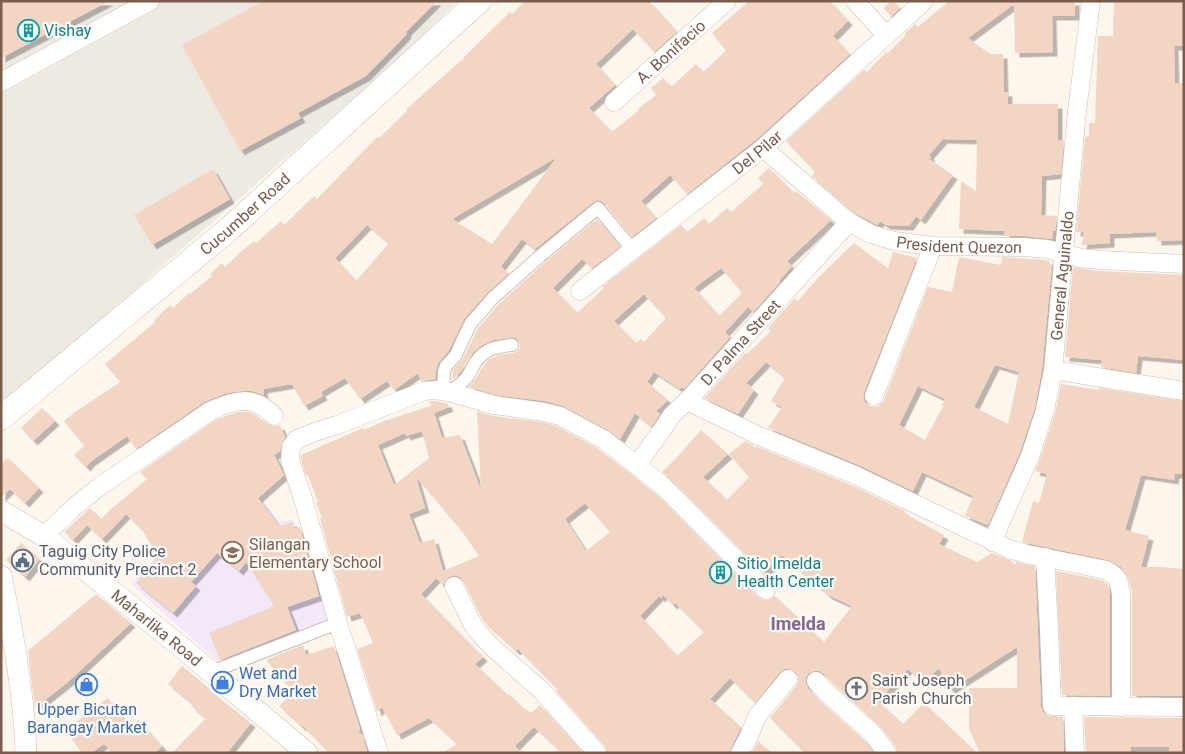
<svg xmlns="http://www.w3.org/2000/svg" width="1185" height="754" viewBox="0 0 1185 754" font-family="Roboto,sans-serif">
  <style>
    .industrial { fill: #efe9e4 }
    .education { fill: #f3e8fa }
    .building { fill: #f3d5c3; fill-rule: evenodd; filter: url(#shadow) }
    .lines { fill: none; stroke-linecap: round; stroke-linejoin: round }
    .pedestrian-casing { stroke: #d1beb0; stroke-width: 14 }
    .minor-casing { stroke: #d1beb0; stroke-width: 19 }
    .tertiary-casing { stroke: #d1beb0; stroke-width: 22 }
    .secondary-casing { stroke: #d6c0b0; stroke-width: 25 }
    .pedestrian { stroke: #fff; stroke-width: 12 }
    .minor { stroke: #fff; stroke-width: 18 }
    .tertiary { stroke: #fff; stroke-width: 21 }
    .secondary { stroke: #fff; stroke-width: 24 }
    .labels { text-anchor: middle; stroke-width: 4.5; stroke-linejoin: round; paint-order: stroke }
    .culture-label { font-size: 16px; fill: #0d838f; stroke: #fffaf3; text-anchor: start }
    .street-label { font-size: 16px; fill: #7a5c4d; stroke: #fffaf3 }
    .education-label { font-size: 16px; fill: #785e54; stroke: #fffaf3; text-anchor: start }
    .service-label { font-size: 16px; fill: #4e5e75; stroke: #fffaf3; text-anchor: start }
    .shop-label { font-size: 16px; fill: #366cbe; stroke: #fffaf3; text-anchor: start }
    .worship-label { font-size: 16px; fill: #5b616d; stroke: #fffaf3; text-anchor: start }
    .neighbourhood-label { font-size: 18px; font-weight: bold; fill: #846695; stroke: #fffaf3 }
  </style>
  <defs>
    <filter id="shadow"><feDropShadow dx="4.5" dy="4.5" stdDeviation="0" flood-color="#0004"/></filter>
  </defs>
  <rect width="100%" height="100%" fill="#fdf6ec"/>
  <polygon class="industrial" points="1,1 458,1 401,57 1,407"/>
  <polygon class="education" points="240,472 279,522 293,519 329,620 221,664 131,584"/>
  <g class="building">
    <polygon points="1,1 109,1 1,58"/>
    <polygon points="263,1 437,1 406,32 407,34 366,76 298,113 301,118 240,151 182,45"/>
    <path d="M525,1H649L677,32L654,52L633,29L596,64L615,85L589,108L612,132L639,110L638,109L656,95L651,88L663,78L671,87L696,64L703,72L726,51L712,33L749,1H830L848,21L833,36L850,54L758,138L687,194L670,175L641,201L656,218L632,237L604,203L601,201L597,200L593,202L535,249L522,239L501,266L508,274L487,293L464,319L449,350L438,363L436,371L435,379L421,381L418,373L394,390L387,381L360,399L345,378L321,392L323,396L304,406L292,384L263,389L264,395L252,391H242L233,392L224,394L204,402L136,449L127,436L90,462L86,467L74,455L84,446L64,421L75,412L120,382L105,364L129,344L155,322L154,320L170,305L173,308L189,293L190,294L212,276L210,274L222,263L225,267L243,250L254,241L256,243L281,221L284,225L314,196L317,199L377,137L379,138L407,111L406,110L421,96L464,58H463L510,12L512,14ZM557,157L492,244L452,219ZM367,225L389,243L356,281L335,258Z"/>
    <polygon points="891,1 893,1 900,8 891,17 884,8"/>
    <polygon points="949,1 1075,1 1075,16 1052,16 1053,52 1015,53 1014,4 968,38 990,54 1003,54 1004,92 1008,92 1008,104 1058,104 1058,141 1064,140 1061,174 1042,176 1041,215 1057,216 1055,231 1053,231 1052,239 1025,236 1004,236 1005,231 959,229 961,181 976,191 977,140 943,139 929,155 931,157 929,159 953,175 921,220 916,216 909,226 886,225 880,221 877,225 855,213 812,176 815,172 786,141 864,70 867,72 886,52 888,53 906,35 905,33 915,24 918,27"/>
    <polygon points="1114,1 1184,1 1184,46 1174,46 1175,83 1184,83 1184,240 1157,241 1156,232 1110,234 1110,243 1082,245 1084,232 1076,232 1085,137 1089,136 1089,123 1095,123 1098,36 1113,36"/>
    <path d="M769,168L794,193L796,191L831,220L787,261L792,266L779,281L780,282L753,312L748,307L725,332L730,337L684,389L682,387L680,389L654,372L647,382L668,400L656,411L660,414L651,427L635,413L620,439L608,430L563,406L545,401L496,395L469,387L475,380L482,368L488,360L498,355L513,353L517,351L520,348V344L518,340L515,337L494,340L482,345L472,353L460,372L452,380L453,370L463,359L478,328L499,304L545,262L597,219L620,247L592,268L582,259L553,288L577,313L604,288L603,286L681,225L687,232L704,218L709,224L727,208L731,212L763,184L758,178ZM721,268L742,293L719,316L694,288ZM644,294L666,318L644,342L641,339L636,343L614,321Z"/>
    <polygon points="213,169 230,199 152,245 134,215"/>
    <path d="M854,243L888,268L893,252L917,258L864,392L863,397L865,402L870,406L875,407L880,405L884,400L928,287L952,292L959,257L1001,265L1002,257L1045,260L1050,261V264H1052L1042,368L1035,407L1020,452L988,525L965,516L973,496L922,472L913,491L859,465L768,428L782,407L771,401L785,378L766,362L746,383L754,390L738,414L704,398L745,353L747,354L771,331L768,328L795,298L798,301L816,280ZM995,365L1019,372L1008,424L974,407ZM918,386L945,399L942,405L943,406L925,440L899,425Z"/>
    <polygon points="1073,267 1098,271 1184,275 1184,360 1138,356 1136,373 1101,367 1101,360 1065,357"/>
    <polygon points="1061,384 1099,390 1099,388 1184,401 1184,474 1175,474 1174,480 1141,475 1125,530 1149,536 1141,567 1162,567 1184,569 1184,696 1132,696 1132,592 1128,578 1121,567 1108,560 1022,542 1033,501 1039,503 1047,474 1035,471 1040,459 1055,413"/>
    <path d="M429,401H435L447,403L449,407L434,413L442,438L460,435L481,490L477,411L493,416L542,422L556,426L597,448L630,473L658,496L758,597L763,600H768L775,596L824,642L852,606L828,595L782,555L764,573L673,481L662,472L679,455L701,430L728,454L703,477L727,500L749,477L729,454L745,441L753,445L755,448L756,446L851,485L905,511L904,512L907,515L944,535L939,544L977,562L992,553L1012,561L1015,566L1016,562L1035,566L1041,707L1043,712L1047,715L1063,717L1064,753H980L969,729V688H1017V647L950,690L939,668L923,684L908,669L878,701L903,724L924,703L977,753H897L896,747L879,725L832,682L824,674L820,671H814L809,673L806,677V683L808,688L817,698L864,740L874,753H805L770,718L796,686L798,681V675L794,671L789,669H784L780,672L755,703L730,678L710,699L741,727L731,748L729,753H607L605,746L556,691L558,690L518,649L516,651L484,622L463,581L460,577L454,575L449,577L446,580L443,585L436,578L421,594L483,657L475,664L508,695L509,694L525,710L526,709L531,713L540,705L583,753H562L534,727L515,746L522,753H442L457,744L429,718L397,735L382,707L377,712L357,649L373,643L360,613L347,617L320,519L322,518L316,503L318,502L308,475L306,476L301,459V455L363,428L364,430L384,421L431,406ZM422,431L429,458L394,485L378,445L405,433L406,436ZM416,477L464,534L479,556L443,571L434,539L420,543L409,514L425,508ZM585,503L610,532L586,551L565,519ZM663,595L673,605L675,603L704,632L677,656L640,616L659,596L661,598Z"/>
    <polygon points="42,408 55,421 33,441 21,428"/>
    <polygon points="237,412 249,412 254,414 271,426 277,426 280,425 285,437 281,446 280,451 274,455 284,475 258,498 279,526 292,522 295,529 300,527 319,596 287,607 296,630 220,660 209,633 274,606 246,562 239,571 217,553 191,582 196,586 173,613 136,583 158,557 143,531 126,514 102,539 87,525 73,540 64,532 90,508 101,519 114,506 115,506 147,479 140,472 215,420"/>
    <polygon points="8,458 39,488 25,503 10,489 1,497 1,464"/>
    <polygon points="21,543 40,559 25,577 6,560"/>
    <polygon points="1056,571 1102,580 1109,586 1110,595 1110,696 1062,695"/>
    <polygon points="96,594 131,623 69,681 35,708 28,651"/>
    <polygon points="303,645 306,655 334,646 360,729 358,732 363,736 367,751 365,753 329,753 303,726 302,727 279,706 293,692 266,660"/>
    <polygon points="182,666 205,685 204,686 251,723 227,753 172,753 206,718 191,706 193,704 168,684"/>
    <polygon points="108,698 130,728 138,720 162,746 155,753 113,753 104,744 91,753 82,753 65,730"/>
    <polygon points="1084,717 1184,718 1184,753 1170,753 1169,747 1131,747 1131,753 1086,753"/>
    <polygon points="758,741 772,753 752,753"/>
  </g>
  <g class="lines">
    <defs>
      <g id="pedestrian">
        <polyline points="443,391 444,372 446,366 456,355 464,337 471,323 493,298 540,256 598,208 633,250"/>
        <path d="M449,392C455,388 463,383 467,377C470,373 472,368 475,363C485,348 496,347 512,345"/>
        <polyline points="211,672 338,623"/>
      </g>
      <g id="minor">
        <polyline points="855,1 886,35"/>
        <polyline points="1,82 150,1"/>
        <path id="s1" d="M614,102L727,1"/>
        <path id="s2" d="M763,148L849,222L871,234L894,241L933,246L1024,247L1047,249L1081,258L1099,260L1184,264"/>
        <path id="s3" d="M580,291L763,148L924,1"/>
        <polyline points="1053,370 1184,391"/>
        <polyline points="874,396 933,246"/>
        <path d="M687,401L757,435L855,475L1009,549L1027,554L1106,570C1118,576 1119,581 1121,594V707"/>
        <path id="s4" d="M637,465L664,427L672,415L687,401L849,222"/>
        <path d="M44,536L74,507L99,487L210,411C234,400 254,394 274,416"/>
        <path id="s5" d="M992,542L1030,456L1045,410L1053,370L1077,111L1091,1"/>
        <polyline points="1045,557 1049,629 1052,706 1184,707"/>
        <polyline points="454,586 473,625 480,634 493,648 542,691 597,753"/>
        <polyline points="816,681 824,690 872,733 887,753"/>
        <polyline points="1073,706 1075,753"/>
        <polyline points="379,753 338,623 303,499 290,460 291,447 297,439 318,431 340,424 424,391 435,390 449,392 494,405 544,412 560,416 603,439 637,465 665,488 766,590"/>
        <polyline points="740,753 748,738 758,715 788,679"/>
      </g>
      <g id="tertiary">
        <path id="s6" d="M1,511L44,536L187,652L307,753"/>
        <path d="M1,576C13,634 24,693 26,753"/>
      </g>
      <g id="secondary">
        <path id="s7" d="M1,418L229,229L479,1"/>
      </g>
    </defs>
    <use href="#pedestrian" class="pedestrian-casing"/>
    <use href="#minor" class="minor-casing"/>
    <use href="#tertiary" class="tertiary-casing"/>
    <use href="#secondary" class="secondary-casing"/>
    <use href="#pedestrian" class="pedestrian"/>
    <use href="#minor" class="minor"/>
    <use href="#tertiary" class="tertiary"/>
    <use href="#secondary" class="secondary"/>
  </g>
  <defs>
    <symbol id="building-ring" viewBox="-11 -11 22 22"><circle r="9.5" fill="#fffaf3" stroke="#0f9aa8" stroke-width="1.5"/><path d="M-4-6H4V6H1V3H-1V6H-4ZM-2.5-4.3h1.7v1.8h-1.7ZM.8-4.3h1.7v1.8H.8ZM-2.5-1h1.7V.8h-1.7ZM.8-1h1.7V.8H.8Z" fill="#0f9aa8"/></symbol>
    <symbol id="school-ring" viewBox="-11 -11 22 22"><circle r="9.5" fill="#fffaf3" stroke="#8d6e63" stroke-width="1.5"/><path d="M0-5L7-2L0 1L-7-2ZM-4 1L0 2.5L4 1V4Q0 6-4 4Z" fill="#8d6e63"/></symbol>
    <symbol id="civic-ring" viewBox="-11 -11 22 22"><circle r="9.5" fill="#fffaf3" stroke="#5c6f8a" stroke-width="1.5"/><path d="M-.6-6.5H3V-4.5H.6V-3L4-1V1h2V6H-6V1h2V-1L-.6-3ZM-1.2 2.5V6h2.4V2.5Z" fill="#5c6f8a"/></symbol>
    <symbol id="shop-ring" viewBox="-11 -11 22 22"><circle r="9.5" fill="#fffaf3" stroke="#3f7fe0" stroke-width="1.5"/><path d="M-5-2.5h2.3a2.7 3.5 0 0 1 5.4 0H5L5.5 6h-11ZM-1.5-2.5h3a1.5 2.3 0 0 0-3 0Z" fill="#3f7fe0"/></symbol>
    <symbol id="church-ring" viewBox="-11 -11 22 22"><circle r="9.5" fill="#fffaf3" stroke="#6b7280" stroke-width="1.5"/><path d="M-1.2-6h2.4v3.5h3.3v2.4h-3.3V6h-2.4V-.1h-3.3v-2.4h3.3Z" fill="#6b7280"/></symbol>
  </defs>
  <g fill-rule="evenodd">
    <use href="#building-ring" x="16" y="18" width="25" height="25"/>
    <use href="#school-ring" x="220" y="540" width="25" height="25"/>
    <use href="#civic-ring" x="10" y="548" width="25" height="25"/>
    <use href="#building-ring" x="708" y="560" width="25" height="25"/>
    <use href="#shop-ring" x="210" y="670" width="25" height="25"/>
    <use href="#shop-ring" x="74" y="672" width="25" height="25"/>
    <use href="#church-ring" x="844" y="676" width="25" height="25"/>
  </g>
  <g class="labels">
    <g class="culture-label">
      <text x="44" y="36">Vishay</text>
      <text x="737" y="569">Sitio Imelda<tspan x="737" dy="18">Health Center</tspan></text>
    </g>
    <g class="street-label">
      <text dy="6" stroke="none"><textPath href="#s1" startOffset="76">A. Bonifacio</textPath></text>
      <text dy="6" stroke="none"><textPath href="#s3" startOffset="225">Del Pilar</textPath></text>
      <text dy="6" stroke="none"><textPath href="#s7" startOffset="318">Cucumber Road</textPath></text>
      <text dy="6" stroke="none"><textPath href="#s2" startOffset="228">President Quezon</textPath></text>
      <text dy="6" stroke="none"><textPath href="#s5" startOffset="278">General Aguinaldo</textPath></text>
      <text dy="6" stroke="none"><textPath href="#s4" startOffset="161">D. Palma Street</textPath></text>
      <text dy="6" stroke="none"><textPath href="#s6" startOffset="195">Maharlika Road</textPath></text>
    </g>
    <g class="education-label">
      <text x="249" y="550">Silangan<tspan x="249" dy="18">Elementary School</tspan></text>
    </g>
    <g class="service-label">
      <text x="39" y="557">Taguig City Police<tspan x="39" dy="18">Community Precinct 2</tspan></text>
    </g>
    <g class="shop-label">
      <text x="239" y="679">Wet and<tspan x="239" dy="18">Dry Market</tspan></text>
      <text x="87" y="715" text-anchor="middle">Upper Bicutan<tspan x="87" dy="18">Barangay Market</tspan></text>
    </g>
    <g class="worship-label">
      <text x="872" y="686">Saint Joseph<tspan x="872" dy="18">Parish Church</tspan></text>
    </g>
    <g class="neighbourhood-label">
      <text x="798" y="630">Imelda</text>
    </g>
  </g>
  <rect width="1185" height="754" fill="none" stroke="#7a5c4d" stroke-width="5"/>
</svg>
